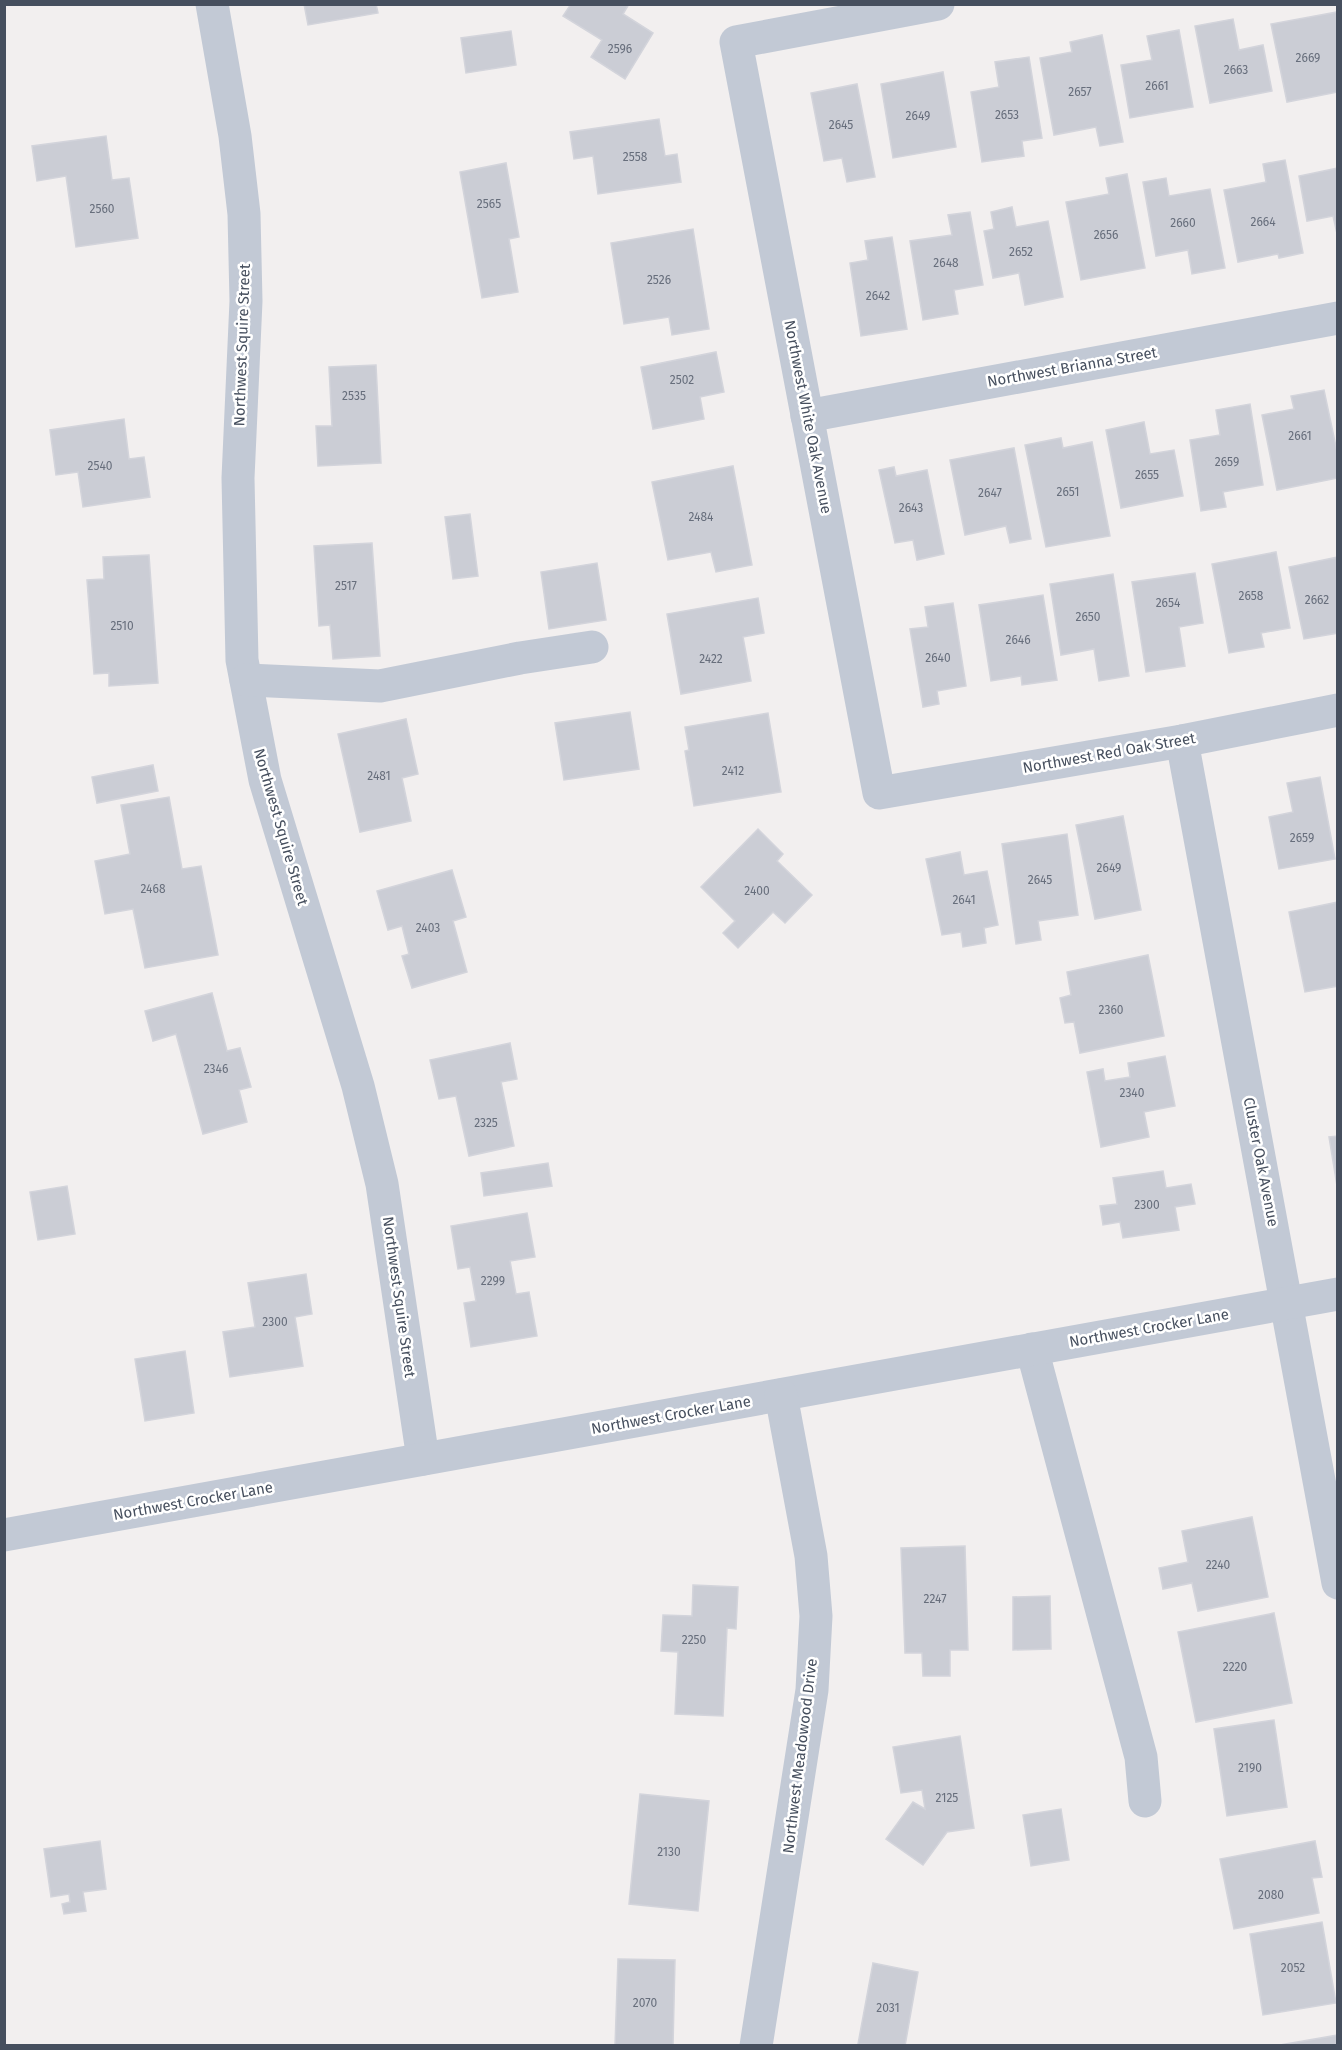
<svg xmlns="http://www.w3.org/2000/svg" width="1342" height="2050" viewBox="0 0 1342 2050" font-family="'Fira Sans',sans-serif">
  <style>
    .building { fill: #cbcdd5; stroke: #d3d4db; stroke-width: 1.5 }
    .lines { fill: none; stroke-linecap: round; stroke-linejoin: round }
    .minor { stroke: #c2c9d5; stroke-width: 33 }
    .labels { text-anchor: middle; stroke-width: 5; stroke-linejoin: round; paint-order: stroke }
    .number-label { font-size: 12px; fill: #676e7c }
    .street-label { font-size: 15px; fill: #464f5e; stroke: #fff }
  </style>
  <rect width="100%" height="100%" fill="#f2efef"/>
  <g class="building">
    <polygon points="304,4 376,4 378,13 308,25"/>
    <polygon points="571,4 629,4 623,14 653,33 625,79 591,57 602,40 563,16"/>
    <polygon points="1337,12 1338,92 1287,102 1271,24"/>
    <polygon points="1233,19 1239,50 1263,45 1272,91 1210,103 1195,26"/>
    <polygon points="1179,30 1193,107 1130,118 1121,65 1152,60 1147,36"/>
    <polygon points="511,31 516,65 466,73 461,38"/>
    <polygon points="1102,35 1123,142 1100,146 1096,127 1054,135 1040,58 1072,52 1070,42"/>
    <polygon points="1029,57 1042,138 1022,141 1024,156 982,162 971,92 999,87 995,62"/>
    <polygon points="943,72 956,147 893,158 881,84"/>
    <polygon points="857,84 875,177 847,182 842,158 824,161 811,93"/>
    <polygon points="659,119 665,156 677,154 681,182 598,194 593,156 574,159 570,132"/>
    <polygon points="106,136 112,180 129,178 138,238 76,247 66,176 37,181 32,146"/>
    <polygon points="1285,160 1303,253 1279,258 1278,254 1238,262 1224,190 1266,182 1263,164"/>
    <polygon points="506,163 519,237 509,239 518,292 482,298 460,172"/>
    <polygon points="1338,168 1338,238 1333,216 1307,221 1299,176"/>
    <polygon points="1127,174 1145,268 1081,280 1066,202 1109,194 1106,178"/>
    <polygon points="1166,178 1169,196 1210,189 1225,268 1192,274 1188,250 1156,256 1143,182"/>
    <polygon points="1012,207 1016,227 1048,221 1063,297 1025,305 1019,273 993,278 984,231 994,229 991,212"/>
    <polygon points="970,212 983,285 954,290 958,314 923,320 910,241 952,235 948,215"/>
    <polygon points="693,229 709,329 672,335 669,317 624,324 611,243"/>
    <polygon points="892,237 907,329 861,336 850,263 868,260 865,241"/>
    <polygon points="716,352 724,392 700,397 704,419 653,429 641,367"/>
    <polygon points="376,365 381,463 318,466 316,426 332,426 329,367"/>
    <polygon points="1324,390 1338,456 1338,478 1277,490 1262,415 1294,409 1291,396"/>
    <polygon points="1250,404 1263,485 1223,492 1226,507 1201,511 1190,440 1220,435 1216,410"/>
    <polygon points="124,419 129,459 144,457 150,497 83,507 78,472 56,475 50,430"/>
    <polygon points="1144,422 1150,454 1174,450 1183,496 1121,508 1106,430"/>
    <polygon points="1061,438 1063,448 1092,442 1110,536 1046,547 1025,445"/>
    <polygon points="1014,448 1031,539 1010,543 1006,526 965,535 950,460"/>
    <polygon points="733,466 752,565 716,572 711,552 668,560 652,482"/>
    <polygon points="894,467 896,476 927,470 944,554 917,560 913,540 895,543 879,470"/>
    <polygon points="470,514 478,576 453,579 445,517"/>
    <polygon points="372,543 380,656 333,659 330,625 319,626 314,546"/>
    <polygon points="1276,552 1290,628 1261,633 1264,647 1229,653 1212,564"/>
    <polygon points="149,555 158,683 109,686 109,673 94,674 87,580 104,579 103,557"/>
    <polygon points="1338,557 1338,633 1304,639 1289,567"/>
    <polygon points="597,563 606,620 549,629 541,572"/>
    <polygon points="1195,573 1203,623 1179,627 1185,666 1146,672 1132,582"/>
    <polygon points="1113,574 1129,676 1099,681 1094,649 1061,655 1050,584"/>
    <polygon points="1043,595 1057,680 1022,685 1021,676 991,681 979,605"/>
    <polygon points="758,598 764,633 743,637 751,681 681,694 667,614"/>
    <polygon points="953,603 966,686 937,691 939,704 923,707 910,629 928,627 925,607"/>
    <polygon points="630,712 639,769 564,780 555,723"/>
    <polygon points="768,713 781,792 694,806 685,751 689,750 685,727"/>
    <polygon points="406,719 418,774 402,778 411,821 360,832 338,734"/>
    <polygon points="153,765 158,791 97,803 92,777"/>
    <polygon points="1320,777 1335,859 1279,869 1269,817 1293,812 1287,783"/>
    <polygon points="169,797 182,869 201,866 218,955 145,968 133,909 105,914 95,861 130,854 121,805"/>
    <polygon points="1123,816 1141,910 1095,919 1076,825"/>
    <polygon points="758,829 783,854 777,861 812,895 785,923 773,912 738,948 723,933 735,921 701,887"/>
    <polygon points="1067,834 1078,915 1038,921 1041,940 1016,944 1002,844"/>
    <polygon points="960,852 964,875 987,871 998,925 984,928 986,943 963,947 961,932 942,935 926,859"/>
    <polygon points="452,870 466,917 453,921 467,972 412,988 402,956 409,954 402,926 388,930 377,891"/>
    <polygon points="1338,902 1338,986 1305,992 1289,912"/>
    <polygon points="1148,955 1164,1036 1080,1053 1074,1022 1065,1023 1060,998 1071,995 1067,972"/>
    <polygon points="212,993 227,1051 240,1048 251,1087 239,1090 247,1122 203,1134 176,1034 153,1041 145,1011"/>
    <polygon points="510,1043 517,1079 501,1082 514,1146 469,1156 456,1096 439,1099 430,1060"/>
    <polygon points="1165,1056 1175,1106 1144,1112 1149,1137 1101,1147 1087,1072 1103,1069 1105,1081 1130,1077 1128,1063"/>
    <polygon points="1338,1136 1338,1192 1329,1137"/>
    <polygon points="548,1163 552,1186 484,1196 481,1173"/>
    <polygon points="1163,1171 1166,1188 1191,1184 1195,1204 1175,1207 1179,1230 1123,1238 1120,1222 1103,1225 1100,1206 1117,1204 1113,1178"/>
    <polygon points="67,1186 75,1234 38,1240 30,1192"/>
    <polygon points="527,1213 535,1257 510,1261 516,1294 529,1292 537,1336 471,1347 464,1303 476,1301 470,1267 458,1269 451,1226"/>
    <polygon points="306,1274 312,1314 295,1317 303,1366 230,1377 223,1332 255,1327 248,1283"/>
    <polygon points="185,1351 194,1413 145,1421 135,1359"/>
    <polygon points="1252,1517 1268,1597 1198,1611 1192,1583 1163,1589 1159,1568 1188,1562 1182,1531"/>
    <polygon points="965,1546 968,1650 950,1650 950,1676 923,1676 922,1653 905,1653 901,1548"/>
    <polygon points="693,1585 738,1587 736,1629 727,1628 723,1716 675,1714 678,1652 661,1651 663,1615 692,1616"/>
    <polygon points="1050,1596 1051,1649 1013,1650 1013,1597"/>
    <polygon points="1274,1613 1292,1703 1196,1722 1178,1632"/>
    <polygon points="1274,1720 1287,1807 1227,1816 1214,1729"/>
    <polygon points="960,1736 974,1828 947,1832 923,1865 886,1839 913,1802 925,1809 922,1790 901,1793 893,1747"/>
    <polygon points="640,1794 709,1801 698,1911 629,1904"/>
    <polygon points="1061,1809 1069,1860 1031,1866 1023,1815"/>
    <polygon points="100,1841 106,1889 83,1892 86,1911 64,1914 62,1904 70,1902 69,1894 51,1897 44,1849"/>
    <polygon points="1315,1841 1322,1877 1312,1878 1319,1913 1234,1929 1220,1859"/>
    <polygon points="1322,1922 1336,2003 1263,2015 1250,1934"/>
    <polygon points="618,1959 675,1960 673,2046 615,2046"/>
    <polygon points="873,1963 918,1972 905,2046 858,2044"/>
    <polygon points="1338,2035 1338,2046 1274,2046"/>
  </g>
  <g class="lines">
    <g class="minor">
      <polyline points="212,4 235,136 244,214 246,301 238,478 242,660 265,780 358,1086 382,1184 423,1459"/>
      <polyline points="938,4 736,42 879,793 1182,741 1338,710"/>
      <polyline points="807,416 1338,318"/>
      <polyline points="246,680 380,686 520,658 592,647"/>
      <polyline points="1182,741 1338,1583"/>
      <polyline points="1032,1349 1141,1757 1145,1801"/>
      <polyline points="4,1535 1338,1294"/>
      <polyline points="756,2046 812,1690 816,1616 811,1556 781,1395"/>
    </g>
  </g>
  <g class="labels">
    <g class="number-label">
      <text x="620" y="53">2596</text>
      <text x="1308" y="62">2669</text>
      <text x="1236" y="74">2663</text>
      <text x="1157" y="90">2661</text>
      <text x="1080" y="96">2657</text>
      <text x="1007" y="119">2653</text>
      <text x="918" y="120">2649</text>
      <text x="841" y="129">2645</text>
      <text x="635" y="161">2558</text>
      <text x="489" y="208">2565</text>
      <text x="102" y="213">2560</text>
      <text x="1263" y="226">2664</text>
      <text x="1183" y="227">2660</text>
      <text x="1106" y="239">2656</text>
      <text x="1021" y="256">2652</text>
      <text x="946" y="267">2648</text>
      <text x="659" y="284">2526</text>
      <text x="878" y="300">2642</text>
      <text x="682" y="384">2502</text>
      <text x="354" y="400">2535</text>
      <text x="1300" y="440">2661</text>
      <text x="1227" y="466">2659</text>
      <text x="100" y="470">2540</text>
      <text x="1147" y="479">2655</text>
      <text x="1068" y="496">2651</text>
      <text x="990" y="497">2647</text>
      <text x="911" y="512">2643</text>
      <text x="701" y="521">2484</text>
      <text x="346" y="590">2517</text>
      <text x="1251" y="600">2658</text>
      <text x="1317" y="604">2662</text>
      <text x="1168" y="607">2654</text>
      <text x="1088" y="621">2650</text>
      <text x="122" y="630">2510</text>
      <text x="1018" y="644">2646</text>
      <text x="938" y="662">2640</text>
      <text x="711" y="663">2422</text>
      <text x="733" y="775">2412</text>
      <text x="379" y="780">2481</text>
      <text x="1302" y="842">2659</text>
      <text x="1109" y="872">2649</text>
      <text x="1040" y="884">2645</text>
      <text x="153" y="893">2468</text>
      <text x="757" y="895">2400</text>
      <text x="964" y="904">2641</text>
      <text x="428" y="932">2403</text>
      <text x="1111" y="1014">2360</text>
      <text x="216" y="1073">2346</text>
      <text x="1132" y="1097">2340</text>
      <text x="486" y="1127">2325</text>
      <text x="1147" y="1209">2300</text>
      <text x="493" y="1285">2299</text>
      <text x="275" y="1326">2300</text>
      <text x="1218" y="1569">2240</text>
      <text x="935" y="1603">2247</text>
      <text x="694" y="1644">2250</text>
      <text x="1235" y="1671">2220</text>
      <text x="1250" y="1772">2190</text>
      <text x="947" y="1802">2125</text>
      <text x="669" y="1856">2130</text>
      <text x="1271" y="1899">2080</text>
      <text x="1293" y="1972">2052</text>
      <text x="645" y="2007">2070</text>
      <text x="888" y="2012">2031</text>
    </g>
    <g class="street-label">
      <text transform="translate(242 345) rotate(-88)" y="5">Northwest Squire Street</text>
      <text transform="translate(1072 367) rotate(-10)" y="5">Northwest Brianna Street</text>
      <text transform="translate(808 417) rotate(79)" y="5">Northwest White Oak Avenue</text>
      <text transform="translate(1109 753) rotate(-10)" y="5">Northwest Red Oak Street</text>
      <text transform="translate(281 827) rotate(74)" y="5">Northwest Squire Street</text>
      <text transform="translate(1261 1162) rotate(79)" y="5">Cluster Oak Avenue</text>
      <text transform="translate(399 1297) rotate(82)" y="5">Northwest Squire Street</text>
      <text transform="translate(1149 1328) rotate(-10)" y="5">Northwest Crocker Lane</text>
      <text transform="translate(671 1415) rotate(-10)" y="5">Northwest Crocker Lane</text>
      <text transform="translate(193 1501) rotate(-10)" y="5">Northwest Crocker Lane</text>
      <text transform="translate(800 1756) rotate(-83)" y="5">Northwest Meadowood Drive</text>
    </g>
  </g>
  <rect width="1342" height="2050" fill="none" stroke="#464f5e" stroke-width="12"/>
</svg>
